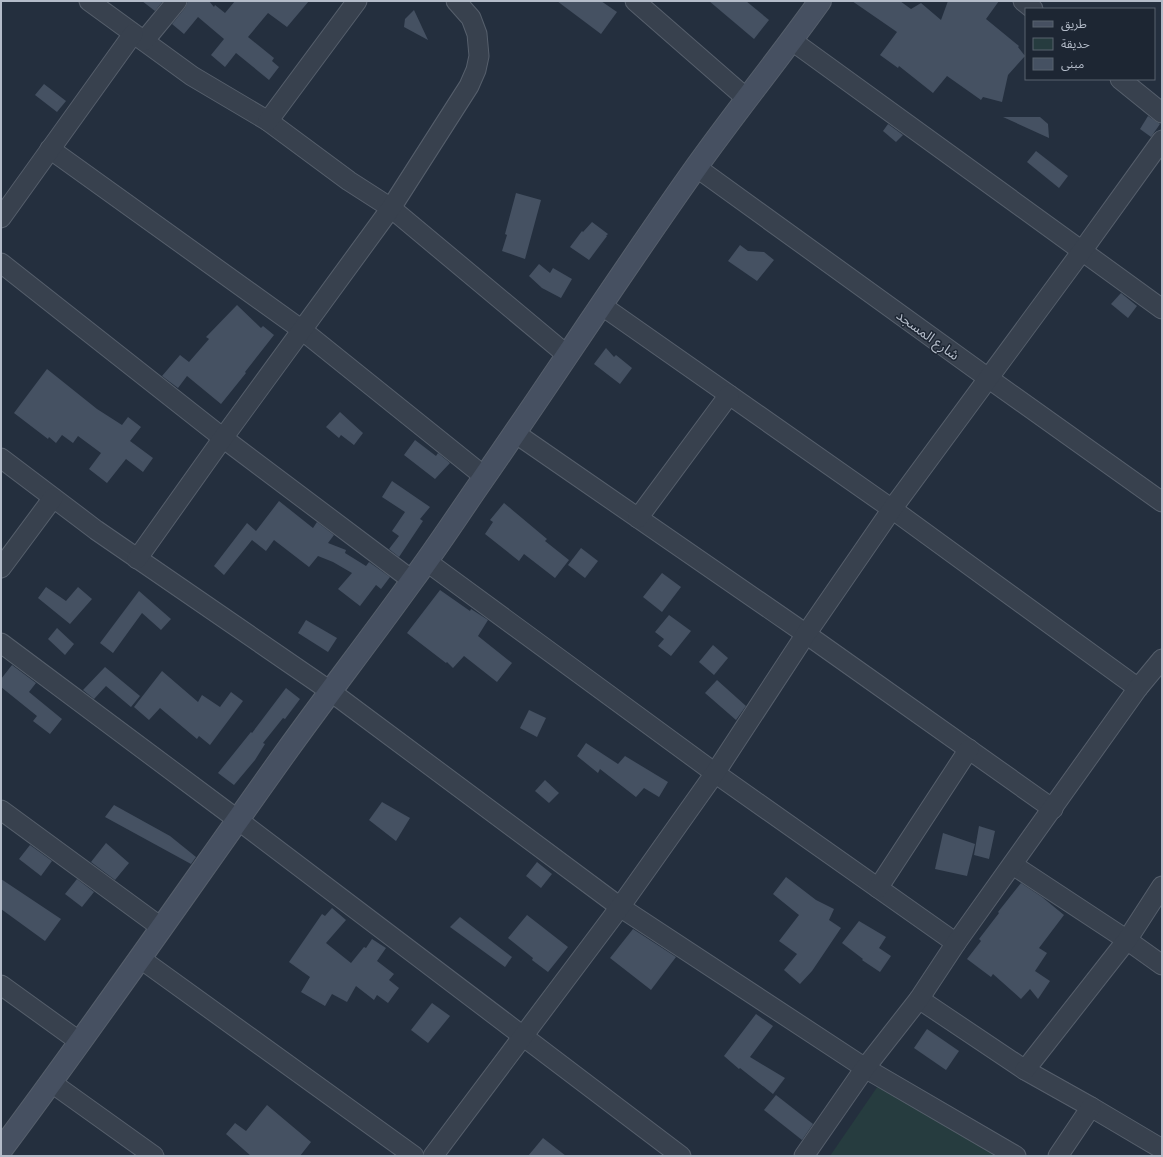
<svg xmlns="http://www.w3.org/2000/svg" width="1163" height="1157" viewBox="0 0 1163 1157" font-family="Ubuntu,'Noto Sans Arabic',sans-serif">
  <style>
    .green { fill: #263c3f }
    .building { fill: #455162 }
    .lines { fill: none; stroke-linecap: round; stroke-linejoin: round }
    .street-casing { stroke: #565f6c; stroke-width: 21 }
    .secondary-casing { stroke: #565f6c; stroke-width: 24 }
    .street { stroke: #38414e; stroke-width: 19 }
    .secondary { stroke: #465061; stroke-width: 22 }
    .labels { text-anchor: middle; stroke-width: 3; stroke-linejoin: round; paint-order: stroke }
    .street-label { font-size: 14px; fill: #b4bcc9; stroke: #1d2633 }
  </style>
  <rect width="100%" height="100%" fill="#242f3e"/>
  <polygon class="green" points="880,1083 996,1156 830,1156"/>
  <g class="building">
    <polygon points="142,1 163,1 155,11"/>
    <polygon points="188,1 209,1 214,7 215,5 225,13 235,1 309,1 287,27 268,13 248,37 274,58 272,61 279,67 269,80 236,53 225,67 211,55 224,39 198,17 184,34 172,24 185,8"/>
    <polygon points="557,1 601,1 617,12 601,34"/>
    <polygon points="709,1 746,1 769,20 754,39"/>
    <polygon points="852,1 900,1 911,9 921,3 941,20 948,1 999,1 986,19 1019,46 1018,47 1025,56 1008,75 1002,102 983,97 981,100 947,76 933,93 899,66 898,68 880,55 897,32"/>
    <polygon points="414,10 428,40 404,27 405,19"/>
    <polygon points="44,84 66,101 57,112 35,95"/>
    <polygon points="1148,116 1160,124 1151,137 1140,129"/>
    <polygon points="1003,117 1040,117 1048,124 1049,138"/>
    <polygon points="888,124 903,135 896,142 883,131"/>
    <polygon points="1036,151 1068,176 1059,188 1027,162"/>
    <polygon points="516,193 541,200 525,259 502,251 507,235 505,234"/>
    <polygon points="592,222 608,234 606,236 607,236 589,260 570,247 582,231 583,232"/>
    <polygon points="740,245 748,251 764,252 774,260 757,281 728,261"/>
    <polygon points="539,264 550,273 553,268 572,279 561,298 542,288 529,276"/>
    <polygon points="1121,293 1137,306 1128,318 1111,304"/>
    <polygon points="237,305 261,328 263,326 274,335 245,372 246,373 221,404 187,376 178,388 162,376 180,355 189,362 209,339 206,337"/>
    <polygon points="606,348 614,357 616,355 632,368 620,384 594,364"/>
    <polygon points="47,369 97,409 122,425 128,417 141,427 130,441 153,458 143,472 126,459 107,483 89,469 101,453 78,436 73,443 62,435 56,443 49,437 48,439 14,413"/>
    <polygon points="340,412 363,433 354,445 341,435 339,438 326,427"/>
    <polygon points="415,440 436,456 438,453 450,463 435,479 404,455"/>
    <polygon points="392,481 430,507 420,519 423,521 399,557 389,549 399,536 392,531 405,512 382,497"/>
    <polygon points="279,501 313,528 317,522 334,535 328,543 346,550 345,553 366,566 369,562 390,577 381,589 376,585 360,606 338,589 352,573 333,562 318,556 309,567 274,540 266,551 252,540 224,575 214,566 247,523 256,531"/>
    <polygon points="504,503 547,539 545,541 569,560 555,578 524,554 519,561 485,534 493,522 490,520"/>
    <polygon points="581,548 598,561 585,578 568,565"/>
    <polygon points="662,573 681,587 662,612 643,597"/>
    <polygon points="46,587 66,601 78,587 92,599 70,624 38,598"/>
    <polygon points="440,590 470,611 471,609 488,620 478,636 512,663 497,682 464,656 453,668 447,662 446,663 407,633"/>
    <polygon points="139,591 171,619 161,630 142,613 113,653 100,643"/>
    <polygon points="669,615 691,631 671,656 658,646 664,639 655,632"/>
    <polygon points="306,620 337,638 328,652 298,633"/>
    <polygon points="57,628 74,644 65,655 48,639"/>
    <polygon points="713,645 728,658 714,675 699,662"/>
    <polygon points="12,665 36,683 29,692 62,719 50,734 33,721 37,716 1,687 1,679"/>
    <polygon points="105,667 140,696 131,707 106,686 94,699 83,690"/>
    <polygon points="162,671 198,702 202,695 220,707 231,692 243,701 210,745 199,736 197,739 160,708 149,720 134,707"/>
    <polygon points="717,680 746,706 736,720 705,693"/>
    <polygon points="286,688 300,699 285,719 283,718 263,743 265,744 255,760 234,785 218,773 251,732 252,733"/>
    <polygon points="529,710 546,718 537,737 520,728"/>
    <polygon points="586,743 618,764 625,756 668,782 659,797 644,788 636,797 600,769 598,773 577,756"/>
    <polygon points="545,780 559,793 549,803 535,791"/>
    <polygon points="382,802 410,818 396,841 369,820"/>
    <polygon points="114,805 170,836 196,857 191,864 105,817"/>
    <polygon points="979,826 995,831 989,859 974,855"/>
    <polygon points="943,833 975,844 967,876 935,869"/>
    <polygon points="106,843 129,863 115,880 91,862"/>
    <polygon points="30,845 52,861 41,876 19,859"/>
    <polygon points="537,862 552,874 541,888 526,876"/>
    <polygon points="786,877 816,900 834,909 829,920 841,928 812,971 800,984 784,970 797,954 779,941 799,915 773,894"/>
    <polygon points="1,879 61,919 45,941 1,909"/>
    <polygon points="77,879 94,892 82,907 65,894"/>
    <polygon points="1021,883 1042,897 1064,915 1039,948 1047,953 1035,971 1050,981 1038,999 1030,989 1021,999 993,974 991,977 967,959 981,941 979,939 999,913 998,912"/>
    <polygon points="332,908 346,920 326,943 351,963 364,947 366,948 372,939 386,948 377,961 394,974 389,980 399,988 388,1003 377,995 374,1000 356,986 347,1002 332,994 325,1006 301,992 310,977 289,962 322,914 325,916"/>
    <polygon points="527,915 568,947 548,972 532,960 533,958 508,938"/>
    <polygon points="460,917 512,957 505,967 450,927"/>
    <polygon points="859,921 886,937 879,948 891,956 880,972 862,960 863,959 842,943"/>
    <polygon points="633,929 676,957 651,990 610,958"/>
    <polygon points="432,1003 450,1016 428,1043 411,1030"/>
    <polygon points="756,1014 773,1026 750,1057 785,1078 773,1094 740,1068 739,1069 724,1056"/>
    <polygon points="927,1029 959,1051 946,1070 914,1048"/>
    <polygon points="776,1095 813,1124 802,1140 764,1110"/>
    <polygon points="267,1105 311,1142 300,1156 251,1156 226,1134 235,1123 246,1131"/>
    <polygon points="543,1138 566,1156 528,1156"/>
  </g>
  <g class="lines">
    <defs>
      <g id="street">
        <polyline points="89,1 192,76 268,121 349,181 391,208 567,355"/>
        <polyline points="635,1 746,98"/>
        <polyline points="1023,1 1033,9"/>
        <polyline points="791,40 1162,309"/>
        <polyline points="144,41 177,1"/>
        <polyline points="1120,79 1162,113"/>
        <polyline points="268,121 357,1"/>
        <polyline points="50,149 302,330 485,477"/>
        <polyline points="696,167 988,378 1162,502"/>
        <polyline points="1,218 133,34"/>
        <polyline points="1,263 223,438 413,581"/>
        <polyline points="601,305 892,509 1138,688"/>
        <polyline points="515,433 806,634 1053,809"/>
        <polyline points="1,458 96,530 330,691 620,907 865,1068 1016,1156"/>
        <polyline points="638,518 729,395"/>
        <polyline points="137,559 223,438 391,208 469,86 476,70 479,56 477,34 471,18 456,1"/>
        <polyline points="426,561 715,773 956,943"/>
        <polyline points="1,568 53,498"/>
        <polyline points="1,643 238,820 681,1156"/>
        <polyline points="1,810 162,928"/>
        <polyline points="1013,865 1127,940 1162,965"/>
        <polyline points="878,888 969,749"/>
        <polyline points="141,959 414,1156"/>
        <polyline points="1,985 80,1042"/>
        <polyline points="919,999 1025,1070 1091,1107 1162,1149"/>
        <polyline points="1025,1070 1127,940 1162,886"/>
        <polyline points="52,1083 154,1156"/>
        <polyline points="433,1156 620,907 715,773 806,634 892,509 1082,251 1162,140"/>
        <polyline points="804,1156 865,1068 919,999 956,943 1138,688 1162,659"/>
        <polyline points="1058,1156 1091,1107"/>
      </g>
      <path id="secondary" d="M1,1150C99,1019 191,885 286,752C327,695 371,638 412,581C436,549 458,515 481,482C554,377 623,270 697,166C737,110 780,57 820,1"/>
    </defs>
    <use href="#street" class="street-casing"/>
    <use href="#secondary" class="secondary-casing"/>
    <use href="#street" class="street"/>
    <use href="#secondary" class="secondary"/>
  </g>
  <g class="labels">
    <g class="street-label">
      <text transform="translate(928 335) rotate(36)" y="5">شارع المسجد</text>
    </g>
  </g>
  <rect width="1163" height="1157" fill="none" stroke="#b4bcc9" stroke-width="4"/>
  <rect x="1025" y="8" width="130" height="72" fill="#1d2633" stroke="#59626f"/>
  <rect x="1033" y="21" width="20" height="6" fill="#465061" stroke="#59626f"/>
  <text x="1061" y="28" font-size="12" fill="#b4bcc9">طريق</text>
  <rect x="1033" y="38" width="20" height="12" fill="#263c3f" stroke="#59626f"/>
  <text x="1061" y="48" font-size="12" fill="#b4bcc9">حديقة</text>
  <rect x="1033" y="58" width="20" height="12" fill="#455162" stroke="#59626f"/>
  <text x="1061" y="68" font-size="12" fill="#b4bcc9">مبنى</text>
</svg>
